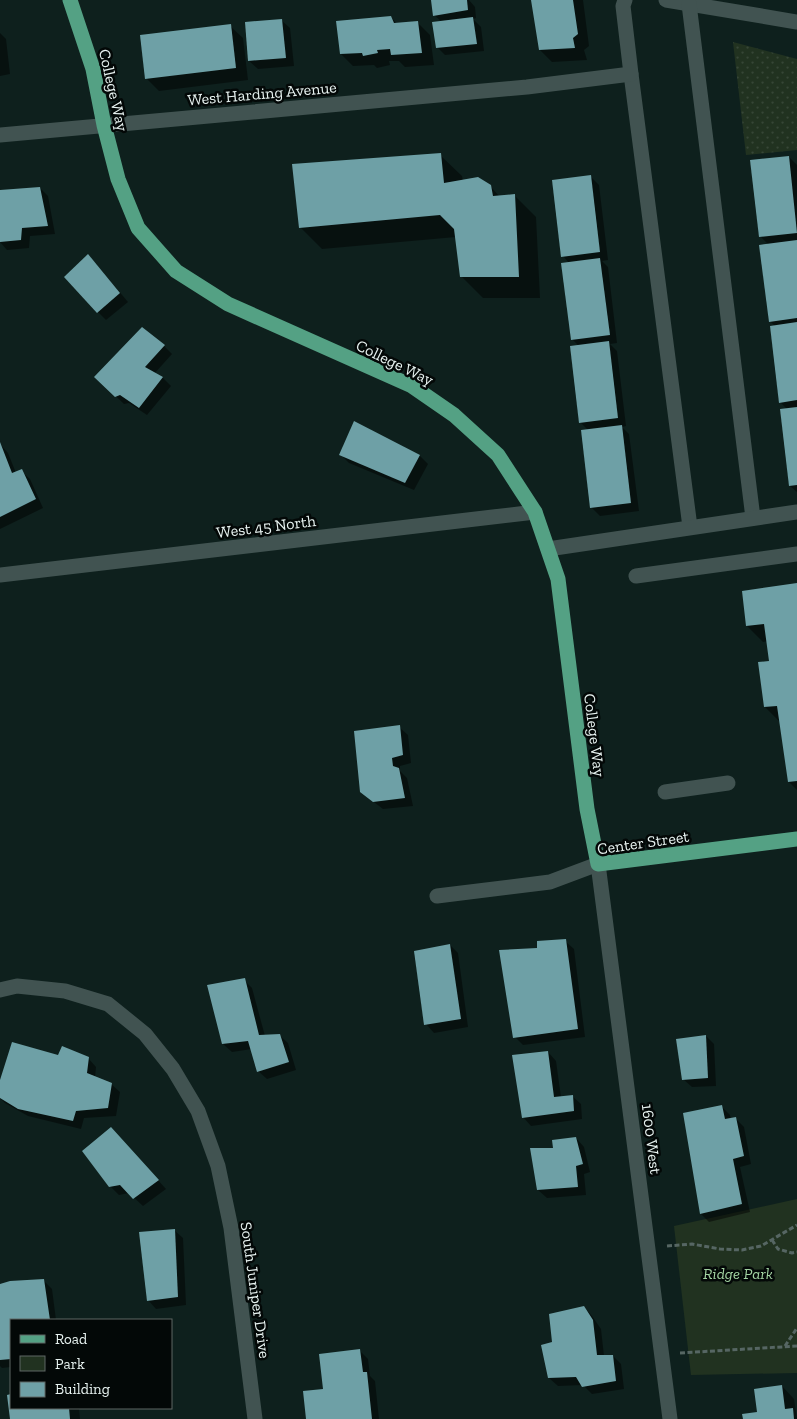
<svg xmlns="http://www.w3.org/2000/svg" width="797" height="1419" viewBox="0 0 797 1419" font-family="'Zilla Slab',serif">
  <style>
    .grass { fill: url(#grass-dots) }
    .park { fill: #213220 }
    .shadow { fill: #0007 }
    .building { fill: #6ea0a6 }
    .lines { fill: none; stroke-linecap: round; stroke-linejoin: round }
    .path { stroke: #566663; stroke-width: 3; stroke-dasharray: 5 2.5; stroke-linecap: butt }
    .minor { stroke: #415351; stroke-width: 15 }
    .major { stroke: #54a184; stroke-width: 15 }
    .labels { text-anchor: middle; stroke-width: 5; stroke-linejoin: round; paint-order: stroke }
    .street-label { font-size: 16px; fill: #e8f3f1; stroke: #030807 }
    .park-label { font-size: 16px; font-style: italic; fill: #a3d3a2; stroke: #030807 }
  </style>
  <defs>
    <pattern id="grass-dots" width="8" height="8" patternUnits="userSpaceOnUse" patternTransform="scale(1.25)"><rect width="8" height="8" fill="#213220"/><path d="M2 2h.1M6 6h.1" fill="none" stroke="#364636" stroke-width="1.8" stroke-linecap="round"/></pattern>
  </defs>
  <rect width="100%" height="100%" fill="#0e201d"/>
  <polygon class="grass" points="733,42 797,59 797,150 746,155"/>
  <polygon class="park" points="797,1199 797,1373 691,1375 674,1226"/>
  <g class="shadow">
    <polygon points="432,0 469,0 475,7 476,18 473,19 481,27 484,51 445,55 437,47 442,22 434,15"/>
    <polygon points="532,0 583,0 589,46 584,50 587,60 552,62 540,50"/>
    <polygon points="391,17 397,24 418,23 430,35 434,65 405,67 399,61 389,61 390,65 377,68 374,65 353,66 341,54"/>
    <polygon points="281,20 290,28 294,66 258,69 249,61 246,23"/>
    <polygon points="230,26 243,38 248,80 159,91 147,79"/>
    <polygon points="0,33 6,39 10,74 0,76"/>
    <polygon points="440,155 462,176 463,181 490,186 500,197 514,195 536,217 540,298 483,298 461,276 456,237 322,249 300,227"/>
    <polygon points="789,157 797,165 797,492 790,486 788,410 780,402 775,326 770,321 769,245 761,237 752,162"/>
    <polygon points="591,177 599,185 608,260 602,261 608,267 617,343 610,344 617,351 626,426 622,427 629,434 639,511 600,516 591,507 588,430 580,422 579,346 572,339 569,263 563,256"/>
    <polygon points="40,188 48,196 55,234 30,236 29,248 7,250 0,242 0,192"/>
    <polygon points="96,264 128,302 106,320 98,312"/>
    <polygon points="164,346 172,354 154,374 163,378 171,386 147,415 129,403 124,404 96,377"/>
    <polygon points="0,444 8,453 16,473 21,471 30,479 43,508 0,529"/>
    <polygon points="340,454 420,456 428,464 414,490 349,463"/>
    <polygon points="797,585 797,790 789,782 780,722 765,707 771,662 768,641 763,642 747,626"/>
    <polygon points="399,727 408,735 411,763 400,766 400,771 407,778 413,806 383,809 361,792"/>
    <polygon points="565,941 574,949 585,1037 523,1045 515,1037"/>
    <polygon points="450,945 458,953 468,1027 434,1033 426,1024"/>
    <polygon points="244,980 252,988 265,1036 279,1035 288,1043 296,1070 267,1079 258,1071 252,1049 232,1052 223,1044"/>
    <polygon points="706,1036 714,1044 716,1086 692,1087 683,1079"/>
    <polygon points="548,1052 556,1061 561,1097 572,1096 581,1104 582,1119 531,1126 523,1117"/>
    <polygon points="88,1058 96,1067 95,1078 111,1084 120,1092 116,1116 84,1118 81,1129 28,1116 5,1103 0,1098 0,1084"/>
    <polygon points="722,1107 730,1115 731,1120 736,1119 744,1127 751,1164 740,1167 750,1212 709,1222 701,1214"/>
    <polygon points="119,1137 166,1189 143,1206 129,1193 119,1195 110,1186"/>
    <polygon points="576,1138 584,1147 590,1172 584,1174 586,1195 547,1198 538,1190 555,1149"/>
    <polygon points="174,1230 183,1238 186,1305 156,1309 148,1300"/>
    <polygon points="44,1281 52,1289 56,1320 11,1320 11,1367 2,1368 0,1366 0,1285"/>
    <polygon points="584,1307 592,1316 601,1329 604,1356 613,1356 621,1364 624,1389 592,1394 583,1385 558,1386 549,1378"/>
    <polygon points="360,1351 368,1359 370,1376 375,1381 379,1419 307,1419 324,1390"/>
    <polygon points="782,1386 794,1399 797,1419 744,1419 758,1413"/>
    <polygon points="11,1395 11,1408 79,1408 80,1419 11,1419 8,1396"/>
  </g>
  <g class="building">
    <polygon points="431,0 467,0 468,10 433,16"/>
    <polygon points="531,0 573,0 578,34 573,38 575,48 539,50"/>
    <polygon points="391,16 394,23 418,21 422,53 391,55 390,49 377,50 378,53 363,56 362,53 340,54 336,21"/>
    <polygon points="473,17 477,44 436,48 432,22"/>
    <polygon points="282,19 286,58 248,61 245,22"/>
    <polygon points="231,24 236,68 145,79 140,35"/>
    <polygon points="441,153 444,183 478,177 491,185 493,196 515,194 519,277 460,277 454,229 440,215 299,228 292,164"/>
    <polygon points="789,156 797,233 759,237 750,160"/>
    <polygon points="591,175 600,252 561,257 552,180"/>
    <polygon points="40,187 48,226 22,228 21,240 0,242 0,190"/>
    <polygon points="797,240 797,318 769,322 759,245"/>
    <polygon points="88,254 120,293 97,313 64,277"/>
    <polygon points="600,258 610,335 571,340 561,263"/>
    <polygon points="797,322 797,400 779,403 770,326"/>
    <polygon points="142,327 165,345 145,367 163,377 139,408 120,395 115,397 94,377"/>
    <polygon points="609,341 618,418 579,423 570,346"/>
    <polygon points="797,407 797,485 789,486 780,409"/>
    <polygon points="354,421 420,455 405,483 339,455"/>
    <polygon points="622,425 631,503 590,508 581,430"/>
    <polygon points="0,442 12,473 22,469 36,499 0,517"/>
    <polygon points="797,583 797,781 788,782 777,706 764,707 758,662 769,661 764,624 746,626 742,591"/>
    <polygon points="400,725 403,755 392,758 393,766 399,768 405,798 373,802 360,792 354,731"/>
    <polygon points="566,939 578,1029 513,1038 499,950 537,948 537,941"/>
    <polygon points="450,944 461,1019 424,1025 414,951"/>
    <polygon points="245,978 259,1035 280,1034 289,1062 257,1072 248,1041 222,1044 207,985"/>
    <polygon points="706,1035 708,1078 682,1080 676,1039"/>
    <polygon points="12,1042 58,1055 62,1046 89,1057 87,1073 112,1083 108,1108 76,1111 73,1121 18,1109 0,1098 0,1080"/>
    <polygon points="548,1051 554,1097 573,1095 574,1111 522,1118 512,1055"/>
    <polygon points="722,1105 725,1119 736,1117 744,1156 733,1159 742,1204 700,1214 683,1113"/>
    <polygon points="111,1127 159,1180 133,1199 120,1185 109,1187 82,1151"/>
    <polygon points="576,1137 583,1164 576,1166 578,1187 537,1190 530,1148 553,1148 552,1140"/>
    <polygon points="175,1229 178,1297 147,1301 139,1232"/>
    <polygon points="44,1279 50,1320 11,1320 11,1359 0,1360 0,1284 10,1281"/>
    <polygon points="584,1306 593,1320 597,1355 613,1355 616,1381 582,1387 576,1377 548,1378 541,1345 552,1342 549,1314"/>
    <polygon points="360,1349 363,1372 367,1372 372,1419 306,1419 303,1391 323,1389 319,1354"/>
    <polygon points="782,1385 785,1409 793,1408 794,1419 743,1419 742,1414 757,1412 754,1389"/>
    <polygon points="11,1394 11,1408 69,1408 70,1419 10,1419 7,1395"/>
  </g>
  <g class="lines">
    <g class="path">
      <polyline points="772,1240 778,1249 792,1253 797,1252"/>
      <polyline points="667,1246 692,1244 720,1249 742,1250 761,1246 797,1225"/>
      <polyline points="785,1346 797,1328"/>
      <polyline points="680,1353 797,1346"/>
    </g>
    <g class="minor">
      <polyline points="666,0 797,22"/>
      <polyline points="689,4 753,518"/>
      <polyline points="631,74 690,527"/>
      <polyline points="0,135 527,87 631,74 623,6 625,0"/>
      <polyline points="548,549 797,512"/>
      <polyline points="0,575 535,512"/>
      <polyline points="636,576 797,554"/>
      <polyline points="665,792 728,783"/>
      <polyline points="437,896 550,882 598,864 670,1419"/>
      <polyline points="0,990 17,986 65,991 108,1004 145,1034 173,1069 198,1111 218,1166 231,1228 255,1419"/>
    </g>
    <polyline class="major" points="70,0 93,69 104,125 118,179 138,228 176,271 228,304 412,386 454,415 498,455 535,512 558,579 587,809 598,864 797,839"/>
  </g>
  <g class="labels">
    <g class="street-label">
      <text transform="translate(114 90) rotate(77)" y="6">College Way</text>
      <text transform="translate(262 93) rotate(-5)" y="6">West Harding Avenue</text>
      <text transform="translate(395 362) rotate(26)" y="6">College Way</text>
      <text transform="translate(266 526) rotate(-7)" y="6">West 45 North</text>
      <text transform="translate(595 735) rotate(83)" y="6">College Way</text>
      <text transform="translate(643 842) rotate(-8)" y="6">Center Street</text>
      <text transform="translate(652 1139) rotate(83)" y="6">1600 West</text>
      <text transform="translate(256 1290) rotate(82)" y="6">South Juniper Drive</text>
    </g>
    <g class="park-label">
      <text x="738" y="1279">Ridge Park</text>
    </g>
  </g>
  <rect x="10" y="1319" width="162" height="90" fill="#030807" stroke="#5f6665"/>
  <rect x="20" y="1335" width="25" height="8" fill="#54a184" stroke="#5f6665"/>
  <text x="55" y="1344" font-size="15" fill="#e8f3f1">Road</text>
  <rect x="20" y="1356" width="25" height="15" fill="#213220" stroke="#5f6665"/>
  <text x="55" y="1369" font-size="15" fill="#e8f3f1">Park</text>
  <rect x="20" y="1382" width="25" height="15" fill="#6ea0a6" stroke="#5f6665"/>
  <text x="55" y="1394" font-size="15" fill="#e8f3f1">Building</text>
</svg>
